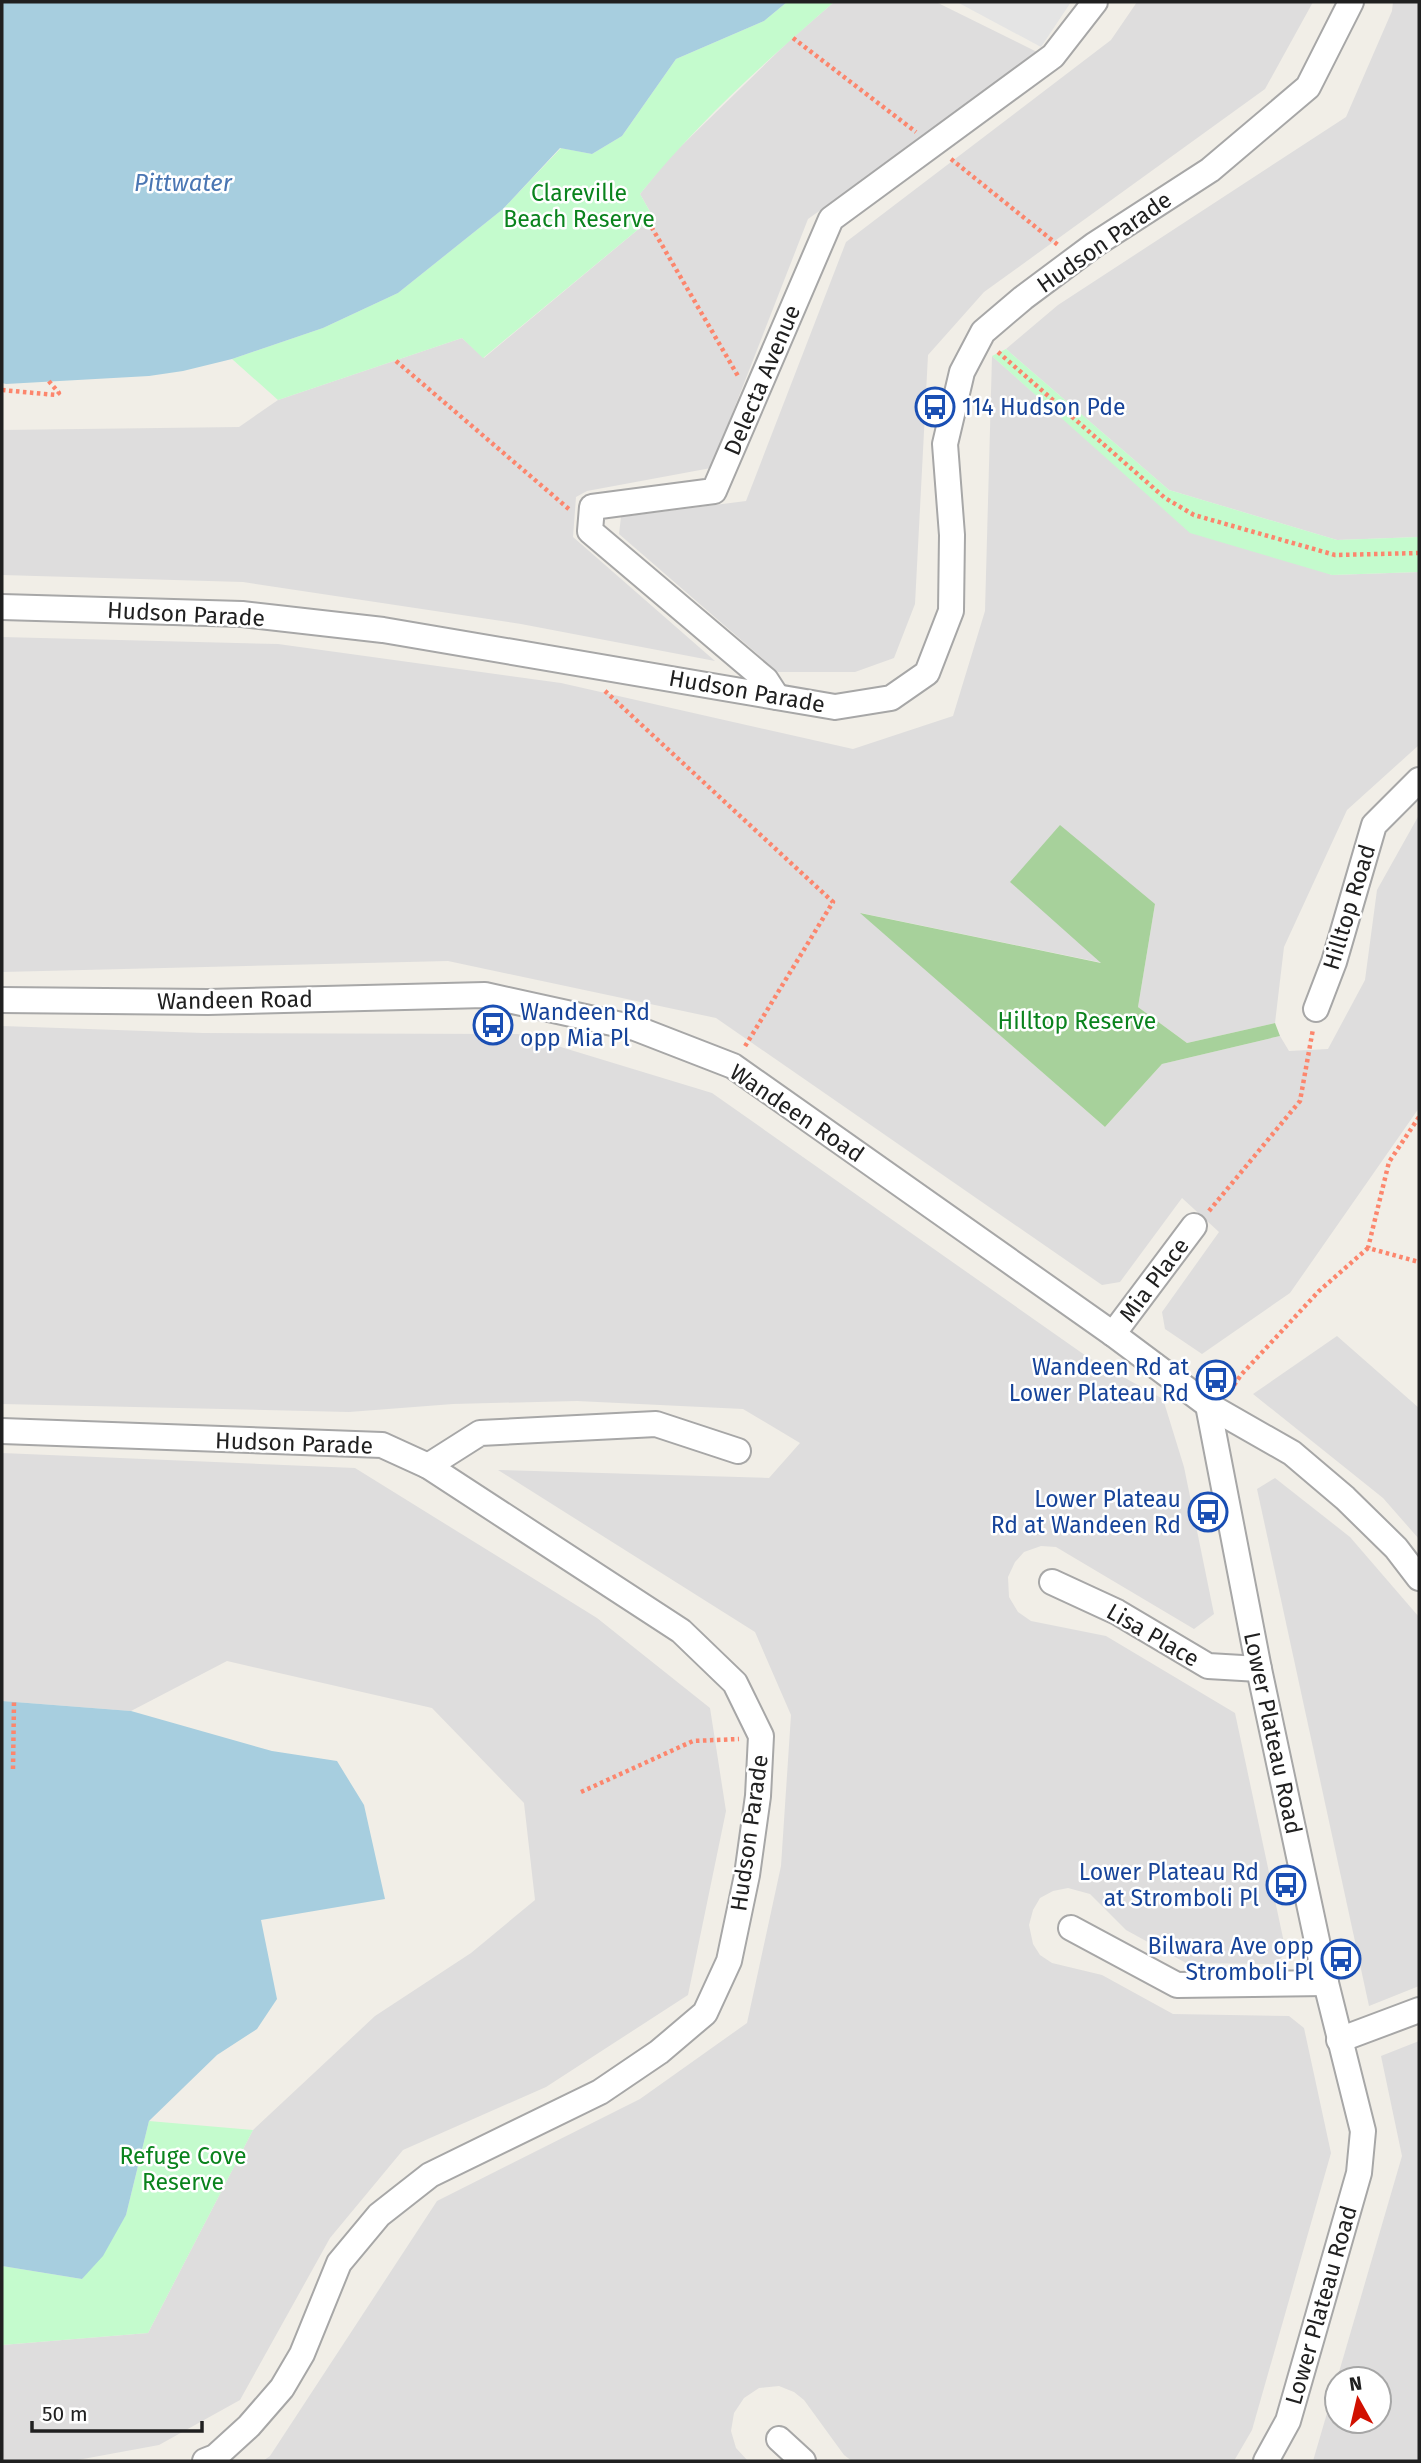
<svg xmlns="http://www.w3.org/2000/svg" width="1421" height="2463" viewBox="0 0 1421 2463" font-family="'Fira Sans',sans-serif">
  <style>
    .residential { fill: #dedddd }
    .forest { fill: #a7d19b }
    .park { fill: #c4fbcd }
    .parking { fill: #e4e4e4 }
    .water { fill: #a7cedf }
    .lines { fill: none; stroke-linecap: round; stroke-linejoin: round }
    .minor-casing { stroke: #a7a7a7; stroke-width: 28 }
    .path { stroke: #fc866d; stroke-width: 4.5; stroke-dasharray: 3.5 3.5; stroke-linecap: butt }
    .minor { stroke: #fff; stroke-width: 24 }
    .labels { text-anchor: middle; stroke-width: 5; stroke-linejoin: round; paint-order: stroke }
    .park-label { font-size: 23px; fill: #0a831d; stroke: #fff }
    .street-label { font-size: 23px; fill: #202020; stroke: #fff }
    .transit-label { font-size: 23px; fill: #164399; stroke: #fff; text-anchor: end }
    .water-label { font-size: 24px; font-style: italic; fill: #4a76b3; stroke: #fff }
  </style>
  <rect width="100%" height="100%" fill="#f1eee7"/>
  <g class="residential">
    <polygon points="834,2 936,2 1041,54 808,219 711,468 587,491 576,497 573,537 715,661 521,624 243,582 2,575 2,430 239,427 278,400 462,338 484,358 653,217 640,194 669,158 789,41"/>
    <polygon points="1137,2 1313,2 1265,89 984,292 928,355 915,604 894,658 855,672 778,672 619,534 621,517 746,501 846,242 1111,40"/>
    <polygon points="1393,2 1419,2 1419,537 1337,540 1169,490 1006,349 1058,305 1346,117 1392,11"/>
    <polygon points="992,356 1155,500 1332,575 1419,572 1419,745 1347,810 1284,947 1275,1023 1187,1043 1138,1007 1155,904 1103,963 861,913 1105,1127 1162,1064 1280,1036 1289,1051 1328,1049 1365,980 1377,890 1419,815 1419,1108 1290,1293 1202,1354 1165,1329 1162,1312 1219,1232 1182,1198 1120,1282 1102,1285 716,1018 448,961 2,972 2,637 278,644 561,683 853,749 953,716 985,611"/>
    <polygon points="2,1026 203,1033 518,1034 712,1093 1089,1358 1163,1399 1184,1467 1214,1614 1194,1629 1056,1547 1041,1546 1024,1552 1015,1562 1008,1577 1009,1597 1018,1612 1031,1621 1106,1636 1235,1713 1286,1952 1276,1964 1186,1963 1126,1930 1090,1894 1068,1888 1053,1891 1040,1898 1033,1910 1029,1925 1033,1944 1040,1955 1052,1963 1102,1975 1173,2014 1289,2016 1304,2028 1331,2153 1252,2430 1234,2461 852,2461 844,2455 804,2400 794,2392 779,2386 759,2388 744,2398 734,2413 731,2431 736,2448 748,2461 263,2461 270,2456 437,2201 640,2099 747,2023 781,1866 791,1715 755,1632 498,1470 769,1478 800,1443 743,1409 577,1401 453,1404 349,1412 2,1404"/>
    <polygon points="1337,1336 1419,1408 1419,1539 1383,1498 1253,1394"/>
    <polygon points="2,1453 355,1468 597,1618 710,1708 726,1811 688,1995 546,2087 403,2150 330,2238 240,2400 159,2445 72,2461 2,2461 2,2345 148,2333 253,2130 375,2016 471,1953 535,1900 524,1803 432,1708 227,1661 131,1711 2,1701"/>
    <polygon points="1275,1478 1350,1537 1419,1617 1419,1986 1369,2006 1257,1489"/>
    <polygon points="1419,2041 1419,2461 1313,2461 1337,2379 1337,2421 1379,2421 1379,2379 1337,2379 1402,2156 1381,2056"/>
  </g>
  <polygon class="forest" points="1060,825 1155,904 1138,1007 1187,1043 1275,1023 1280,1036 1162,1064 1105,1127 860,913 1101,963 1010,882"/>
  <g class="park">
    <path d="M787,2H834C766,61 697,123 640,194L653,217L483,358L462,338L278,400L232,359L323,328L398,293L503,209L561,148L592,154L622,136L676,59L764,21Z"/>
    <polygon points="1006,349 1169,490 1337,540 1419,537 1419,572 1332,575 1190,533 992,356"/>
    <polygon points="149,2121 253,2130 148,2333 2,2345 2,2266 82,2279 126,2215"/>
  </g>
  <polygon class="parking" points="957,2 1071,2 1041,47"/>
  <g class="water">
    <polygon points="2,2 787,2 764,21 676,59 622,136 592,154 560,148 503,209 398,293 323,328 232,359 183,371 149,376 6,384 2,383"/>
    <polygon points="2,1701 131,1711 272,1751 337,1761 364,1805 385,1899 261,1920 277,1999 257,2029 217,2055 149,2121 126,2215 103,2256 82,2279 2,2266"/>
  </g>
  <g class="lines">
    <defs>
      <g id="minor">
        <polyline points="2,607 242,614 383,630 835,707 891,698 927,673 951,611 952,535 945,444 962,372 983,332 1023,298 1094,245 1210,170 1308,87 1351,2"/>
        <polyline points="777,697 766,680 590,531 592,507 714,491 831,219 1053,56 1095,2"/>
        <polyline points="2,1000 208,1002 485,995 635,1028 733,1066 1113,1334 1208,1405 1292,1453 1345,1498 1396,1548 1419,1578"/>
        <polyline points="1316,1009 1334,962 1374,825 1419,780"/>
        <polyline points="1113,1334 1194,1226"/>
        <polyline points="1208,1405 1259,1669 1326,1983 1363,2131 1359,2173 1288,2421 1266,2461"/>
        <polyline points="2,1431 382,1445 428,1466 681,1631 735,1683 761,1736 758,1796 747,1875 729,1961 705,2013 659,2052 600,2092 430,2175 379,2215 339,2263 302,2354 282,2388 249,2426 215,2457 205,2461"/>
        <polyline points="428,1466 480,1433 656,1424 738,1451"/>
        <polyline points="1052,1582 1117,1612 1208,1666 1259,1669"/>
        <polyline points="1071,1928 1177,1985 1326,1983"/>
        <polyline points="1339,2040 1419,2010"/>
        <polyline points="779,2439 803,2461"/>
      </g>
    </defs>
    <use href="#minor" class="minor-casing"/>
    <g class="path">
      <polyline points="793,38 916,132"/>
      <polyline points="951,159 1058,245"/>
      <polyline points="648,221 738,376"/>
      <polyline points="998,352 1165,498 1194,515 1335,555 1419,553"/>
      <polyline points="396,361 570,510"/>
      <polyline points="2,390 56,395 59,393 47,379"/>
      <polyline points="605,691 833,902 744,1048"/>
      <polyline points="1419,1117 1389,1162 1368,1248 1419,1262"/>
      <polyline points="1209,1211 1300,1101 1313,1029"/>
      <polyline points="1230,1391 1241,1375 1319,1291 1368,1248"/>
      <polyline points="13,1769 14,1702"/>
      <polyline points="581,1792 693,1741 739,1739"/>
    </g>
    <use href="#minor" class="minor"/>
  </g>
  <defs>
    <symbol id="bus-ring" viewBox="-11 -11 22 22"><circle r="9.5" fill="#fff" stroke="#1a4fb4" stroke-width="1.5"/><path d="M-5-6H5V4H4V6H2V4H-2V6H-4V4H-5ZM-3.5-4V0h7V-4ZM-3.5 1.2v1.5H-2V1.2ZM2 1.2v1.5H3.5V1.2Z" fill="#1a4fb4"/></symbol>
  </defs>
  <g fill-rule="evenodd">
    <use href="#bus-ring" x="913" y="385" width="44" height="44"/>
    <use href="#bus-ring" x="471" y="1003" width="44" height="44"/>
    <use href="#bus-ring" x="1194" y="1358" width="44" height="44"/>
    <use href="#bus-ring" x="1186" y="1490" width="44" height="44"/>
    <use href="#bus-ring" x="1264" y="1863" width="44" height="44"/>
    <use href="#bus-ring" x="1319" y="1937" width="44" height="44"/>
  </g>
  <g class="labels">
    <g class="park-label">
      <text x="579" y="201">Clareville<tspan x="579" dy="26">Beach Reserve</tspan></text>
      <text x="1077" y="1029">Hilltop Reserve</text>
      <text x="183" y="2164">Refuge Cove<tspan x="183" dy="26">Reserve</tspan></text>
    </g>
    <g class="street-label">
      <text transform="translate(1104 242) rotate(-35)" y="8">Hudson Parade</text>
      <text transform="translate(762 380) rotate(-67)" y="8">Delecta Avenue</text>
      <text transform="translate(186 614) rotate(3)" y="8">Hudson Parade</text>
      <text transform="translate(747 691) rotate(10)" y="8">Hudson Parade</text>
      <text transform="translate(1349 907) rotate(-73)" y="8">Hilltop Road</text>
      <text transform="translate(235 1000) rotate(-1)" y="8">Wandeen Road</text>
      <text transform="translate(797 1113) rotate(34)" y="8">Wandeen Road</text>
      <text transform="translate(1154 1280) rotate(-53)" y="8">Mia Place</text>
      <text transform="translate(294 1443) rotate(2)" y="8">Hudson Parade</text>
      <text transform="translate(1153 1635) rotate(30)" y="8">Lisa Place</text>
      <text transform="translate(1273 1733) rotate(78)" y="8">Lower Plateau Road</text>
      <text transform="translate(749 1833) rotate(-82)" y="8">Hudson Parade</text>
      <text transform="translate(1321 2305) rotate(-74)" y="8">Lower Plateau Road</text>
    </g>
    <g class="transit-label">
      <text x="962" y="415" text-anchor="start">114 Hudson Pde</text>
      <text x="520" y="1020" text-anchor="start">Wandeen Rd<tspan x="520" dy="26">opp Mia Pl</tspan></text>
      <text x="1189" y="1375">Wandeen Rd at<tspan x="1189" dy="26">Lower Plateau Rd</tspan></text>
      <text x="1181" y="1507">Lower Plateau<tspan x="1181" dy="26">Rd at Wandeen Rd</tspan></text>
      <text x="1259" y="1880">Lower Plateau Rd<tspan x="1259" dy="26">at Stromboli Pl</tspan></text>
      <text x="1314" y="1954">Bilwara Ave opp<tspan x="1314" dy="26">Stromboli Pl</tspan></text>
    </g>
    <g class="water-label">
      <text x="183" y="191">Pittwater</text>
    </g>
  </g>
  <rect width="1421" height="2463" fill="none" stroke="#202020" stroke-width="7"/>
  <g transform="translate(1358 2400) rotate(352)"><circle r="33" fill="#ffffff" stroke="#a6a6a6" stroke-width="2"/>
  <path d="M0-5L12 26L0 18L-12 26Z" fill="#d11000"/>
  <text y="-10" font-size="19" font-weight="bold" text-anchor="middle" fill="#202020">N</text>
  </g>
  <path d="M32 2421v10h170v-10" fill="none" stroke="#202020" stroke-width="3.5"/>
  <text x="42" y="2421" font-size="21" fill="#202020" stroke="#ffffff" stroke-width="5" paint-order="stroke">50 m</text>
</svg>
